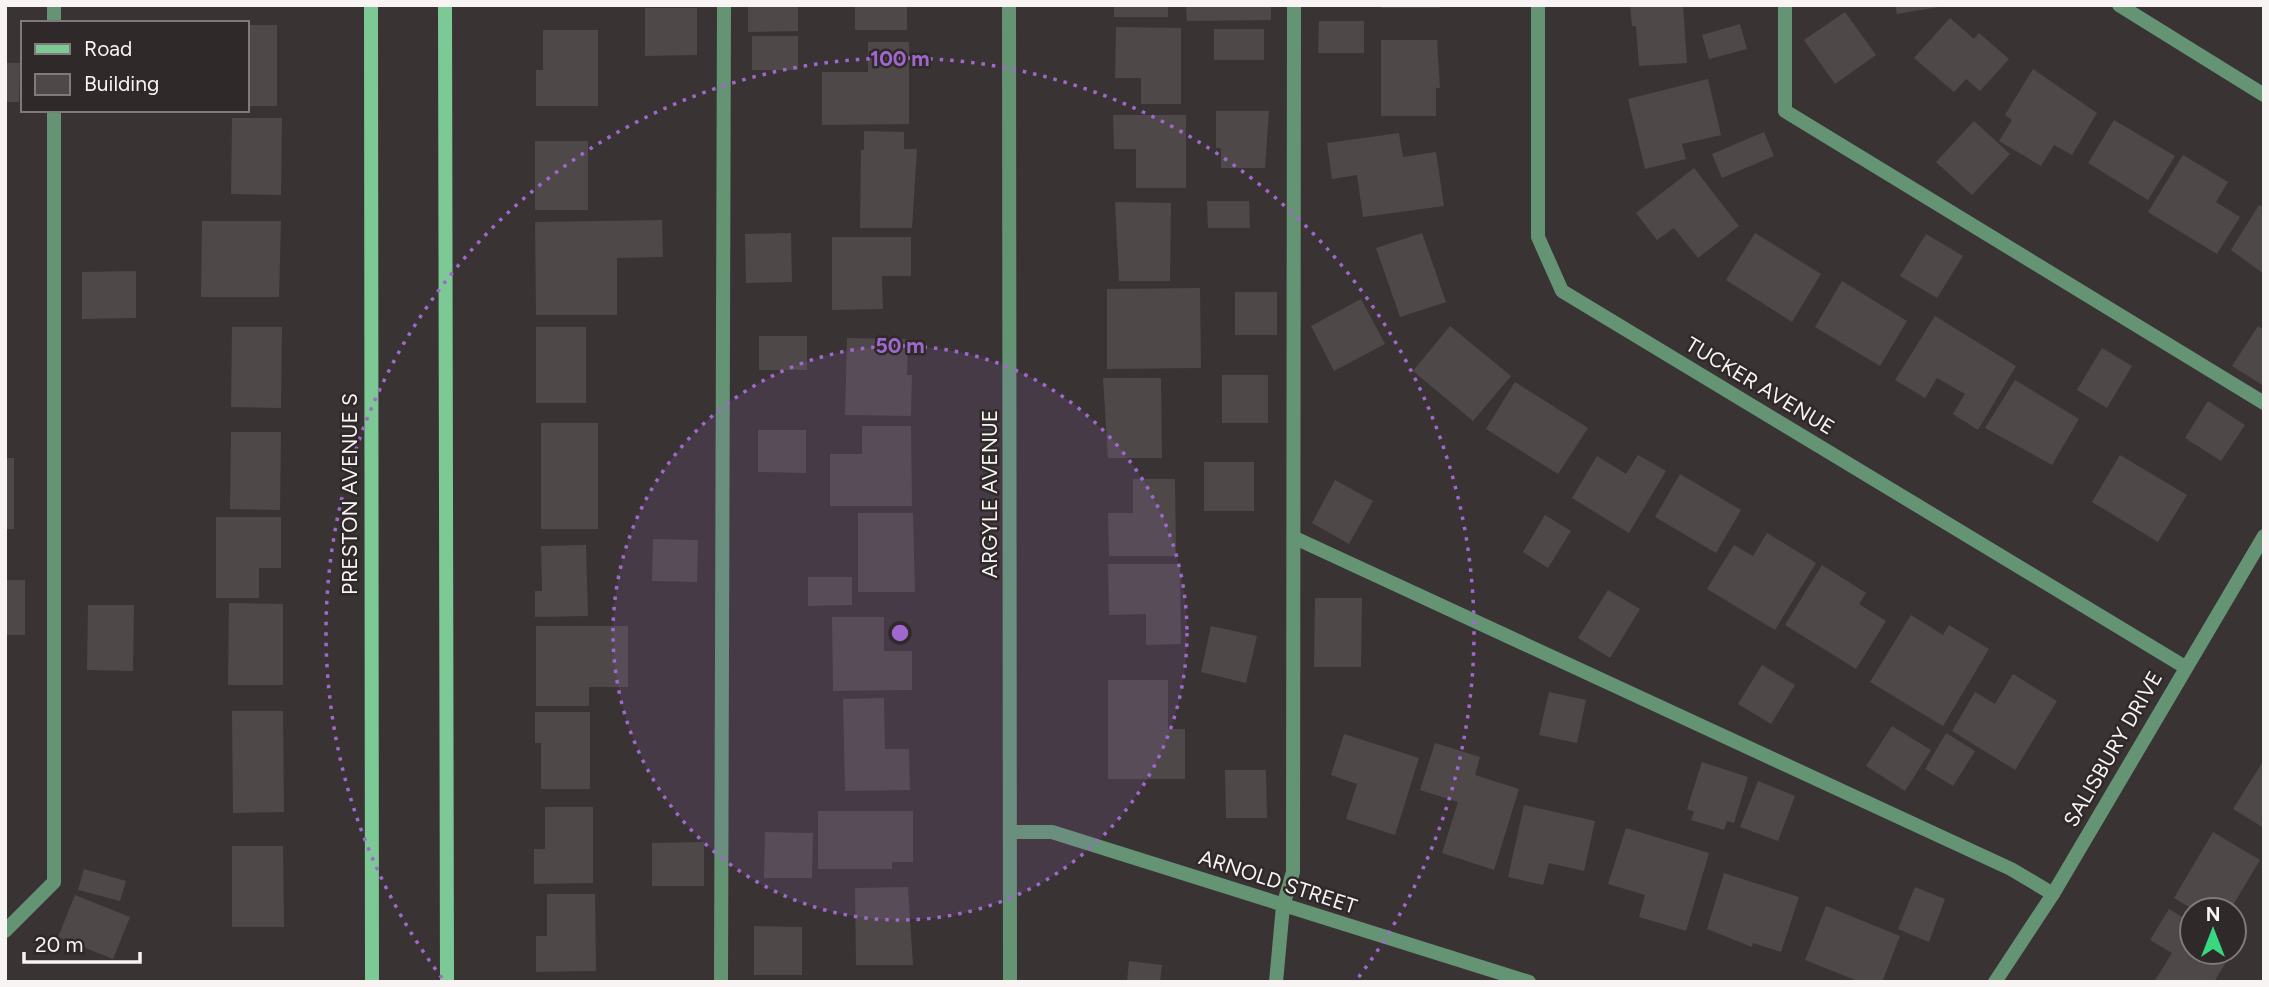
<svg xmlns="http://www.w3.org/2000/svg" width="2269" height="987" viewBox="0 0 2269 987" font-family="Figtree,sans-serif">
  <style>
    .building { fill: #4e4848 }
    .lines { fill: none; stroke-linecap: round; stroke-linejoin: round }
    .service { stroke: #659474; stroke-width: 14 }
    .minor { stroke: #659474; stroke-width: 14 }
    .secondary { stroke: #7dc996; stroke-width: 14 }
    .ring { fill: none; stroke: #a068cf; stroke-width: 3.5; stroke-dasharray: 3.5 7 }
    .labels { text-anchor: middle; stroke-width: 5; stroke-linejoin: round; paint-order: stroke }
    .street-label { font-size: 21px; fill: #f8f4f4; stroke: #2f2a29 }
    .centre { fill: #a068cf; stroke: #2f2a29; stroke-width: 3.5 }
    .ring-label { font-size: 21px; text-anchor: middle; font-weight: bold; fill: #a068cf; stroke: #2f2a29; stroke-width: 5; stroke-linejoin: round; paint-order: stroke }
  </style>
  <rect width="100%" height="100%" fill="#393433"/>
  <g class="building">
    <polygon points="748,5 798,5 798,31 748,32"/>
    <rect x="855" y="5" width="52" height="25"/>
    <rect x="1114" y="5" width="54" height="12"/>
    <polygon points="1186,5 1271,5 1271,20 1187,21"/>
    <rect x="1381" y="5" width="59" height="3"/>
    <polygon points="1630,5 1683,5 1687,63 1639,66 1636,26 1632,26"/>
    <polygon points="1895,5 1939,5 1939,7 1897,14"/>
    <polygon points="645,8 697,8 697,55 645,56"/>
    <polygon points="1845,12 1876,55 1835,84 1804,40"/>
    <polygon points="1950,18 1974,39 1979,33 2009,59 1980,91 1966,79 1954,92 1914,58"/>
    <polygon points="1319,21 1364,21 1364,53 1318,53"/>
    <polygon points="1740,24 1747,49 1709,59 1702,35"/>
    <rect x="247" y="25" width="30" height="81"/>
    <polygon points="1116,27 1181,28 1181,104 1141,104 1141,78 1115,78"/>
    <rect x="1214" y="29" width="50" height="31"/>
    <polygon points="543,30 598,30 598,106 536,106 536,70 543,70"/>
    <rect x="752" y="36" width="46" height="34"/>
    <polygon points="1381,40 1437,40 1440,88 1436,88 1436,116 1381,116"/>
    <polygon points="868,42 909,42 909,124 822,125 822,72 868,72"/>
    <polygon points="5,63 20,63 19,102 5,102"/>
    <polygon points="2033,69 2097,113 2072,155 2054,145 2041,166 1999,141 2012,120 2005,115"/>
    <polygon points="1708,79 1721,135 1682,144 1686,159 1645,169 1628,99"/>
    <polygon points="1216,111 1269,111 1265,168 1221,168 1221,148 1216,148"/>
    <polygon points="1113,115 1186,115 1186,188 1136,188 1136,149 1114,149"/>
    <polygon points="232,118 282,118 281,195 231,194"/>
    <polygon points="2114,120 2175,156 2148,200 2088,163"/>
    <polygon points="1974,121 2010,154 1972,195 1936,162"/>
    <polygon points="864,131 904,132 904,149 917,149 912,228 860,228 861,150 864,150"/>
    <polygon points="1764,132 1774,156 1722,178 1712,154"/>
    <polygon points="1399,133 1403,157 1436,152 1444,206 1363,217 1357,175 1332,179 1327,143"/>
    <rect x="535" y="141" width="53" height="69"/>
    <polygon points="2183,155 2228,182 2216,202 2240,217 2217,254 2148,212"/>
    <polygon points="1694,168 1739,226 1698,258 1674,228 1657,240 1636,213"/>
    <polygon points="1207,201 1249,201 1250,228 1208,228"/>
    <polygon points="1115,202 1171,203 1170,281 1119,281"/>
    <polygon points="2259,205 2264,208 2264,274 2231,250"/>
    <polygon points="662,220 663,257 617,258 617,315 536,315 535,222"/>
    <polygon points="202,221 281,221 279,297 201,297"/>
    <polygon points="791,233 792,282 746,283 745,234"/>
    <polygon points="1422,233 1446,302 1400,317 1376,248"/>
    <polygon points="1755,233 1821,274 1792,322 1726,280"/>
    <polygon points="1926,234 1963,256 1937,298 1900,276"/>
    <polygon points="832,237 911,237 911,276 882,276 883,309 832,310"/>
    <polygon points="136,271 136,318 82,319 82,272"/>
    <polygon points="1842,281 1907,321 1880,366 1815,327"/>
    <polygon points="1200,288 1201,368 1107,369 1107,289"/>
    <rect x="1235" y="292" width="42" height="43"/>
    <polygon points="1361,299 1385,344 1334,371 1311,326"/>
    <polygon points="1935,316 2016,366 1978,430 1953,414 1965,394 1937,378 1925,398 1895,380"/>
    <polygon points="1450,326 1511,376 1473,421 1413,371"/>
    <polygon points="2258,326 2264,330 2264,386 2232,366"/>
    <polygon points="232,327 282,327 281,408 231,407"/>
    <rect x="536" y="327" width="50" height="76"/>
    <rect x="759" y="336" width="48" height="34"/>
    <polygon points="847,338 908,339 907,375 912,375 911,416 845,415"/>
    <polygon points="2102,348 2132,366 2107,408 2077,390"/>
    <rect x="1222" y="375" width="46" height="48"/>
    <polygon points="1103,378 1161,378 1162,458 1108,458"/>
    <polygon points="2015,380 2079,419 2052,465 1985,428"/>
    <polygon points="1515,382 1588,428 1558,474 1486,429"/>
    <polygon points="2208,401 2245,425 2221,461 2185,438"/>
    <rect x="541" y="423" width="57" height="106"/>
    <polygon points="862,426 911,426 912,506 830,506 830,454 862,454"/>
    <polygon points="758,430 806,430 806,473 758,472"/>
    <polygon points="231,432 281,432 280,510 230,509"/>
    <polygon points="1638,455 1666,471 1629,533 1572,498 1597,456 1626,474"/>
    <polygon points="2120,455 2187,495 2158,542 2092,502"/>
    <rect x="5" y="458" width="9" height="71"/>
    <rect x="1204" y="462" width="50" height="49"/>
    <polygon points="1680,474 1741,510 1716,553 1655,517"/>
    <polygon points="1133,479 1175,479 1176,556 1109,556 1108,513 1133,513"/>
    <polygon points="1335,480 1373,501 1349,544 1312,523"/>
    <polygon points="858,513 913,513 915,592 858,592"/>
    <polygon points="1545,515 1571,531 1548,568 1523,552"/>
    <polygon points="216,517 281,517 281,568 259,568 259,598 216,598"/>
    <polygon points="1767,533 1816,563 1775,630 1707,589 1734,545 1753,556"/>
    <polygon points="653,539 698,540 697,582 652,581"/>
    <polygon points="586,545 588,616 535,617 535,591 542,591 541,546"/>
    <polygon points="1108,564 1180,564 1181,644 1146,645 1146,614 1109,615"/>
    <polygon points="1822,565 1866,593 1859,604 1886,621 1856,669 1785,625"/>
    <polygon points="808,577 852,577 852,605 808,606"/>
    <rect x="5" y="580" width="20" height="55"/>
    <polygon points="1608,590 1640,609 1610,658 1578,638"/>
    <polygon points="1315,598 1362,598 1361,667 1314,667"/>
    <polygon points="229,603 283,604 283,685 228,685"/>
    <polygon points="88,605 134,605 133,671 87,670"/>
    <polygon points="1911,615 1943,635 1949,625 1989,649 1943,726 1870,682"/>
    <polygon points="832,617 884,617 884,651 912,651 912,690 833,691"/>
    <polygon points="536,626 628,626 628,687 589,687 589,706 536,706"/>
    <polygon points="1211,626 1257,636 1246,683 1201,672"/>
    <polygon points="1762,665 1795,685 1771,724 1738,704"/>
    <polygon points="2013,674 2057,701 2015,770 1952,731 1975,692 1995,704"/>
    <polygon points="1108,680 1168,680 1168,729 1185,729 1185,779 1108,779"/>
    <polygon points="1549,692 1586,700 1577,743 1539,735"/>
    <polygon points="884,698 885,749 909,749 910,790 845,791 843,699"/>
    <polygon points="232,711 283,711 284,812 233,813"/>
    <polygon points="535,712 590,712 590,789 541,789 541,743 535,743"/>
    <polygon points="1892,726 1931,750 1905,791 1866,766"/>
    <polygon points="1946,733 1975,751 1953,786 1925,769"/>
    <polygon points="1344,734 1419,758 1395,835 1346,819 1357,784 1331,775"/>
    <polygon points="1435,743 1480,757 1475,775 1519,789 1494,870 1442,853 1458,802 1420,790"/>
    <polygon points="2264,760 2264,828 2233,809"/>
    <polygon points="1702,762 1748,777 1734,823 1727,821 1724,830 1691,820 1694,812 1687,809"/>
    <polygon points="1225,770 1266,770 1267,818 1226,818"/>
    <polygon points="1758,781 1795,796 1778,841 1740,827"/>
    <polygon points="1524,805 1595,821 1584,871 1549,863 1543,885 1508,877"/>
    <polygon points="545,807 593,807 593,883 534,884 534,849 545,849"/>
    <polygon points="818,811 913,811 913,862 892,862 892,869 818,869"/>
    <polygon points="1626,828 1709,853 1686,931 1639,917 1645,895 1608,884"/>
    <polygon points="765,832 813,833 812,878 764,878"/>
    <polygon points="2213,832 2260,860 2230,910 2194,910 2174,898"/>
    <polygon points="704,842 704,886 652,886 652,843"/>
    <polygon points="232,846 283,846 284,927 232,927"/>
    <polygon points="84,869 126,881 120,901 78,890"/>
    <polygon points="1724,873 1799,897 1781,952 1753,943 1752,947 1707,929"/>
    <polygon points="908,887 913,965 856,965 855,888"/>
    <polygon points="1915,887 1945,899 1929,942 1898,929"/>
    <polygon points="547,894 595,894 596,971 536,972 536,936 547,936"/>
    <polygon points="75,895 130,917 113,959 58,937"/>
    <polygon points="1826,906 1900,936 1882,982 1860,982 1805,960"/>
    <polygon points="2169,909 2192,923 2192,952 2232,952 2214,982 2154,982 2172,953 2150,940"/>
    <polygon points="754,926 802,927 802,975 754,975"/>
    <polygon points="1129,961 1162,965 1160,982 1127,982"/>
  </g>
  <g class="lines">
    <g class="service">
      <polyline points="1785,5 1785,111 2264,403"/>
      <polyline points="54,23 54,5"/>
      <polyline points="1295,538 2011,869 2053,894"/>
      <polyline points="5,931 54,882 54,110"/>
      <polyline points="721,982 724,5"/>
      <polyline points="1276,982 1283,906 1293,872 1294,5"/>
    </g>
    <g class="minor">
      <polyline points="1009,5 1010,982"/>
      <polyline points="1538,5 1538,237 1562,291 2185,667"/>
      <polyline points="2119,5 2264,95"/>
      <polyline points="1013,832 1052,832 1529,982"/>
      <polyline points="1995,982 2053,894 2264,536"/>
    </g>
    <g class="secondary">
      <polyline points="371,5 372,982"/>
      <polyline points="445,5 447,982"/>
    </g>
  </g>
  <circle cx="900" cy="633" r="287" fill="#a068cf" fill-opacity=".12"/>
  <g class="ring">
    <circle cx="900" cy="633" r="287"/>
    <path d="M442 978A574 574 0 1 1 1358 978"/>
  </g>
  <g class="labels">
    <g class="street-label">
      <text transform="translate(1760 386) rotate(31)" y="7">TUCKER AVENUE</text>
      <text transform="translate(350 494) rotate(-90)" y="7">PRESTON AVENUE S</text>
      <text transform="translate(990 494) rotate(-90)" y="7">ARGYLE AVENUE</text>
      <text transform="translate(2113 749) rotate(-60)" y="7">SALISBURY DRIVE</text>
      <text transform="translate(1278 882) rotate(18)" y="7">ARNOLD STREET</text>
    </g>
  </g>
  <circle cx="900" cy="633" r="10" class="centre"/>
  <g class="ring-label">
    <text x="900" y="66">100 m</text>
    <text x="900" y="353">50 m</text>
  </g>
  <rect width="2269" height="987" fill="none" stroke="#f8f4f4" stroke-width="14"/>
  <rect x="21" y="21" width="228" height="91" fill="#2f2a29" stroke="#7f7b7a" stroke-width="2"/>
  <rect x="35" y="44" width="35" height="10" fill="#7dc996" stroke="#7f7b7a" stroke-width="2"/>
  <text x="84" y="56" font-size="21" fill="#f8f4f4">Road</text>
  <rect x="35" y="74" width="35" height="21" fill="#4e4848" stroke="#7f7b7a" stroke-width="2"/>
  <text x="84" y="91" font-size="21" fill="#f8f4f4">Building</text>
  <g transform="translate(2213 931)"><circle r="33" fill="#2f2a29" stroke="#7f7b7a" stroke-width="2"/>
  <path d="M0-5L12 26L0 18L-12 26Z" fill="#37d880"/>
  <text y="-10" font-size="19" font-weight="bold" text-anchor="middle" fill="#f8f4f4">N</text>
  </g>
  <path d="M24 952v10h116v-10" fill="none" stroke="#f8f4f4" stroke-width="3.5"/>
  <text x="35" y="952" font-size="21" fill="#f8f4f4" stroke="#2f2a29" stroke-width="5" paint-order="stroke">20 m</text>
</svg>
